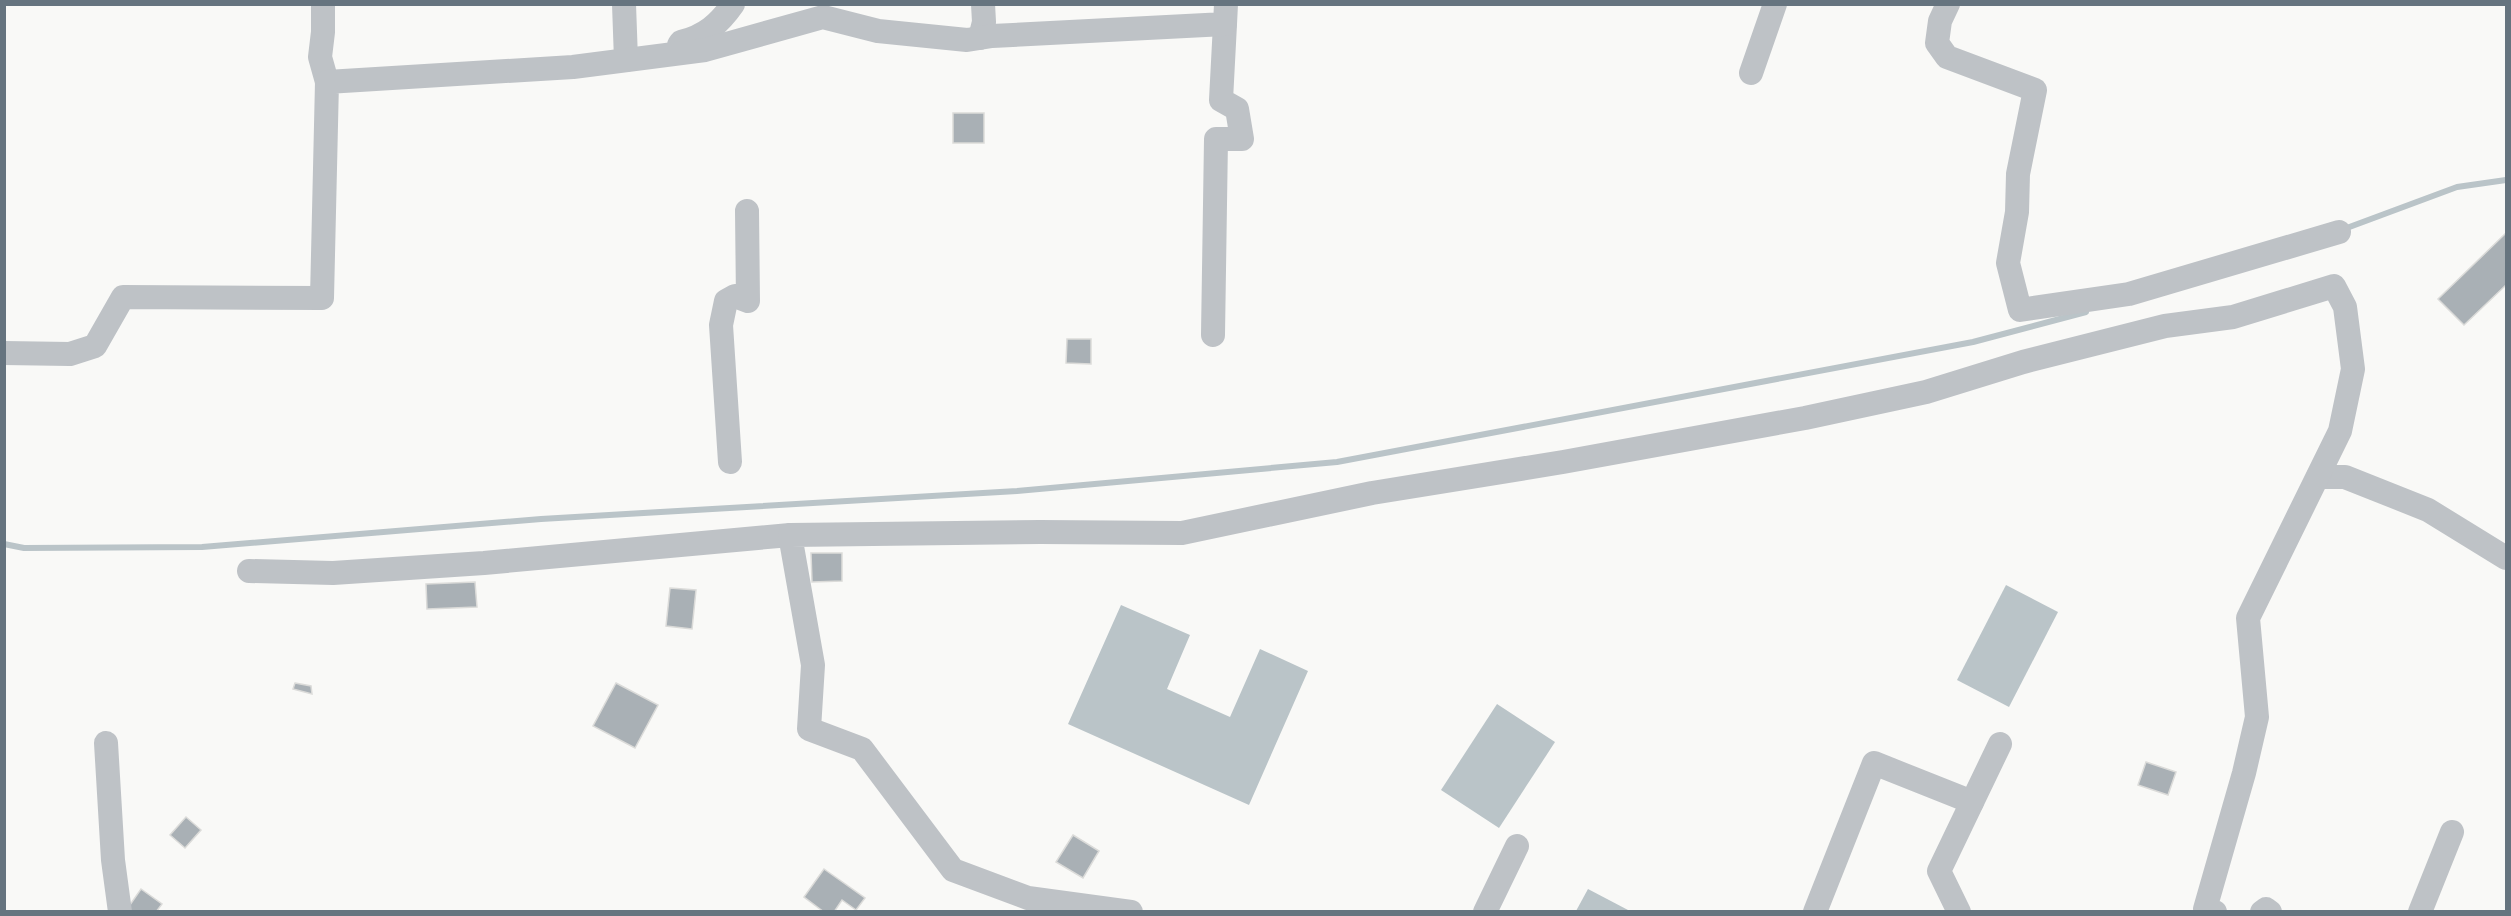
<svg xmlns="http://www.w3.org/2000/svg" width="2511" height="916" viewBox="0 0 2511 916" font-family="'Noto Sans',sans-serif">
  <style>
    .water { fill: #bac4c8 }
    .lines { fill: none; stroke-linecap: round; stroke-linejoin: round }
    .stream { stroke: #bac4c8; stroke-width: 6 }
    .building { fill: #a9b0b5; stroke: #dbdbd9; stroke-width: 1.5 }
    .street { stroke: #bec2c6; stroke-width: 24 }
  </style>
  <rect width="100%" height="100%" fill="#f9f9f7"/>
  <g class="water">
    <polygon points="2006,585 2058,612 2009,707 1957,680"/>
    <polygon points="1121,605 1190,635 1167,689 1230,717 1260,649 1308,671 1249,805 1068,724"/>
    <polygon points="1497,704 1555,742 1499,828 1441,790"/>
    <polygon points="1588,889 1628,910 1628,911 1576,911"/>
  </g>
  <g class="lines">
    <g class="stream">
      <polyline points="2344,229 2457,187 2506,180"/>
      <polyline points="4,544 24,548 202,547 541,519 1017,491 1337,462 1973,342 2086,312"/>
    </g>
  </g>
  <g class="building">
    <rect x="953" y="113" width="31" height="30"/>
    <polygon points="2506,233 2506,285 2464,325 2438,299"/>
    <polygon points="1067,339 1091,339 1091,364 1066,363"/>
    <polygon points="811,553 842,553 842,581 812,582"/>
    <polygon points="475,582 477,607 427,609 426,584"/>
    <polygon points="670,588 696,590 692,629 666,626"/>
    <polygon points="295,683 311,686 312,694 293,689"/>
    <polygon points="616,683 658,705 635,748 593,726"/>
    <polygon points="2146,762 2176,772 2168,795 2138,785"/>
    <polygon points="186,817 201,830 185,848 170,835"/>
    <polygon points="1073,835 1099,851 1083,878 1056,862"/>
    <polygon points="824,869 865,898 856,910 842,900 834,912 824,912 804,897"/>
    <polygon points="141,889 162,904 156,912 125,912"/>
  </g>
  <g class="lines">
    <g class="street">
      <polyline points="323,4 323,32 320,57 327,82"/>
      <polyline points="624,4 626,60"/>
      <polyline points="1948,4 1940,21 1937,43 1947,57 2035,90 2018,174 2017,212 2008,263 2020,310 2129,294 2339,232"/>
      <polyline points="980,38 984,22 983,4"/>
      <path d="M679,45L681,42C705,36 719,24 733,4"/>
      <polyline points="1751,73 1775,4"/>
      <polyline points="1213,335 1216,139 1242,139 1237,109 1221,100 1225,24"/>
      <polyline points="4,353 70,354 95,346 123,297 322,298 327,82 573,67 705,50 823,17 878,31 967,40 992,36 1225,24 1226,4"/>
      <polyline points="730,462 721,325 726,301 735,296 748,301 747,211"/>
      <polyline points="2318,477 2345,477 2428,510 2506,558"/>
      <polyline points="249,571 333,573 484,563 790,535"/>
      <polyline points="106,743 113,860 120,912"/>
      <polyline points="1131,912 1028,898 953,870 862,749 809,729 813,665 790,535 1040,532 1182,533 1372,493 1563,462 1805,418 1926,392 2023,362 2165,326 2233,317 2334,286 2345,307 2353,369 2340,431 2248,618 2257,717 2244,773 2205,909 2215,912"/>
      <polyline points="1485,912 1517,846"/>
      <polyline points="1815,912 1874,763 1972,802"/>
      <polyline points="1959,912 1939,871 2000,744"/>
      <polyline points="2262,912 2266,909 2270,912"/>
      <polyline points="2420,912 2452,832"/>
    </g>
  </g>
  <rect width="2511" height="916" fill="none" stroke="#66747f" stroke-width="12"/>
</svg>
